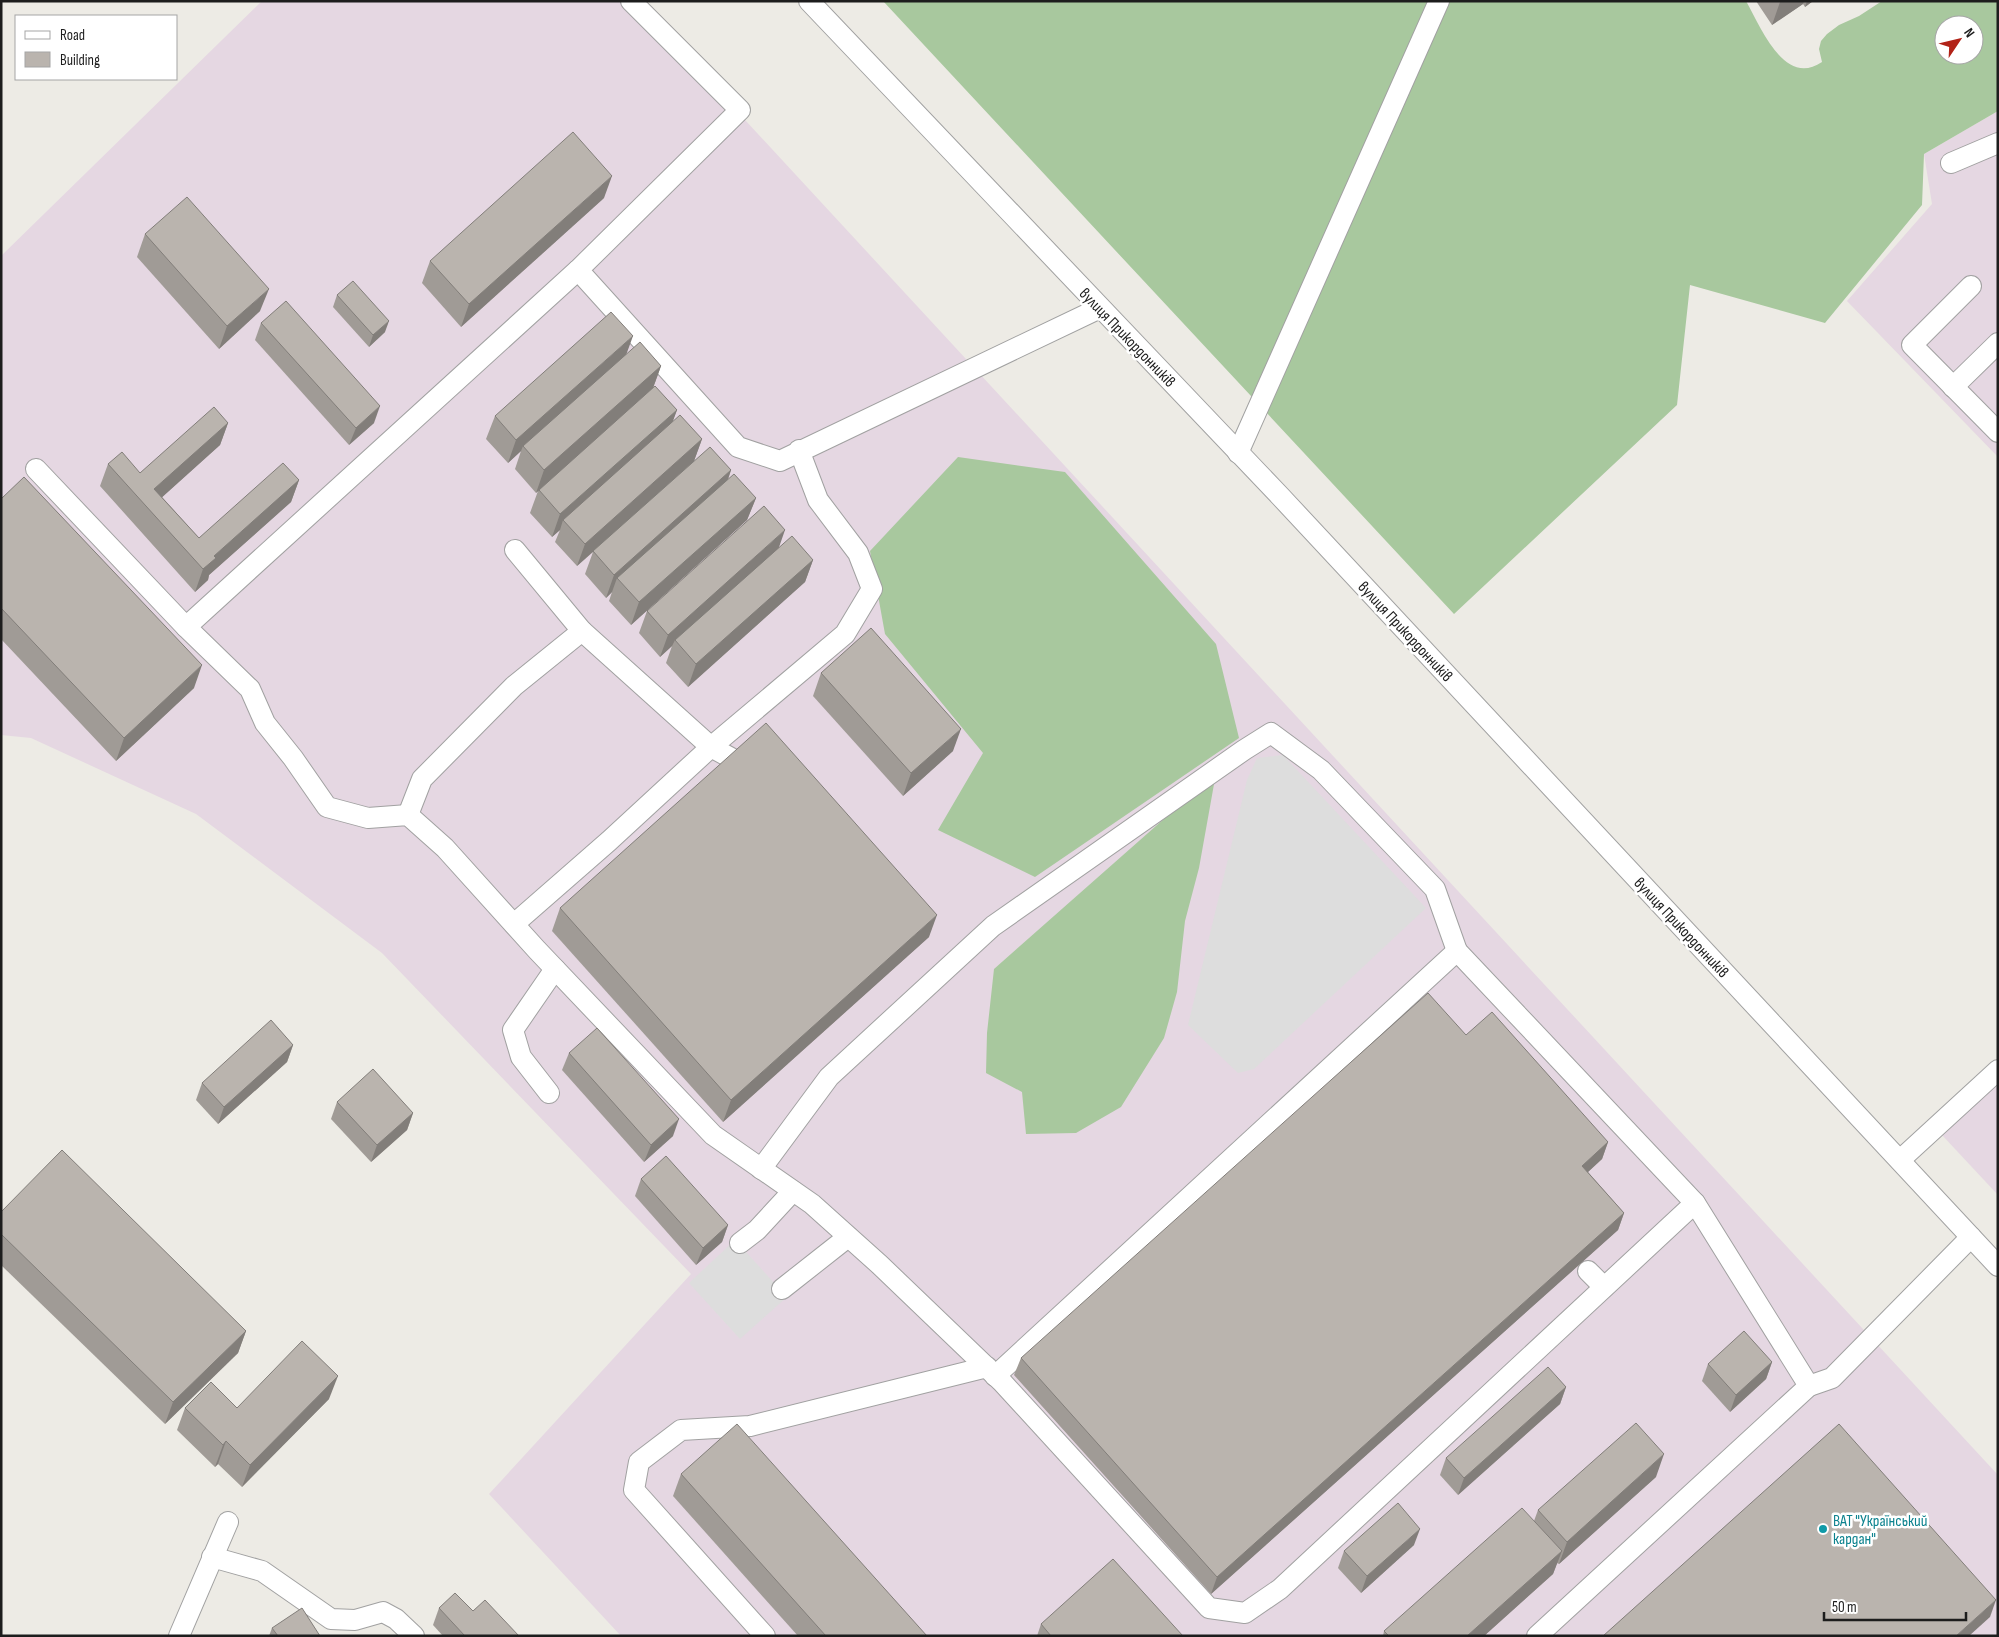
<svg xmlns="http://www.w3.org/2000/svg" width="1999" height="1637" viewBox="0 0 1999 1637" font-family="'Sofia Sans Condensed',sans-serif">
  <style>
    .industrial { fill: #e5d7e2 }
    .forest { fill: #a8c89e; fill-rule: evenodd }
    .parking { fill: #ddd }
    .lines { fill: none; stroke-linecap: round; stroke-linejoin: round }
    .minor-casing { stroke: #a1a1a1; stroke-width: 22 }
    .minor { stroke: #fff; stroke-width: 20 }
    .wall { fill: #a09b96 }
    .shaded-wall { fill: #827e7a }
    .building { fill: #bab4ae; stroke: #827e7a }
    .culture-dot { fill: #0f9aa8; stroke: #fff; stroke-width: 2 }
    .labels { text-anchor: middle; stroke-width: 5; stroke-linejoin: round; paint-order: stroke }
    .street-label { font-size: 16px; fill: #1d1d1d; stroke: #fff }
    .culture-label { font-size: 16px; fill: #0d838f; stroke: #fff; text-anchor: start }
  </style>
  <rect width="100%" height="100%" fill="#edebe5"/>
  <g class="industrial">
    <polygon points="262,1 635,1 1998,1475 1998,1636 621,1636 489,1494 691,1274 382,953 196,814 31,738 1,735 1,256"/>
    <polygon points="1998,111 1998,457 1847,301 1932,204 1924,154"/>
    <polygon points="1998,1084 1998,1195 1942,1135"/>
  </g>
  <g class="forest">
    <path d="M883,1H1746C1761,27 1784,88 1822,62L1819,49L1821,41L1827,34L1839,25L1859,16L1882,1H1998V111L1924,154L1922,205L1825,323L1690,285L1677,405L1454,614ZM1944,25H1974V55H1944Z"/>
    <polygon points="958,457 1065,472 1216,644 1239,738 1035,877 938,830 983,753 885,634 870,551"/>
    <polygon points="1216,773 1199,868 1185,921 1177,992 1164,1038 1121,1107 1076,1133 1026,1134 1022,1092 986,1073 987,1033 994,969"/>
  </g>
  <g class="parking">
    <polygon points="1283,755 1426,908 1254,1069 1238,1073 1188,1025 1247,780 1257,758"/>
    <polygon points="735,1240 787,1297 740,1339 689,1283"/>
  </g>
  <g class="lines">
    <defs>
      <g id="minor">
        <polyline points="631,1 740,110 578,270 738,447 780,461 1100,308"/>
        <polyline points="809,1 1280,496 1998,1266"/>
        <polyline points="1951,163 1998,143"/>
        <polyline points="1971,286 1912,345 1998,432"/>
        <polyline points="1953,387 1998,343"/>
        <polyline points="1238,453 1439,1"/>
        <polyline points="36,469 186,627 578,270"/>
        <polyline points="515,550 582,631 711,747 845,634 872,589 858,553 818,500 799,450"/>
        <polyline points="186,627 250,689 265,723 293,758 327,807 368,818 408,815 445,848 537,950 713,1135 812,1204 880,1265 1002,1382 1209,1608 1245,1613 1280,1589 1695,1203 1809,1386 1832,1378 1971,1237"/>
        <polyline points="408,815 422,779 514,686 582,631"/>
        <polyline points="514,924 609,841 711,747 731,758"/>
        <polyline points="549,1093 521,1057 513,1030 555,969"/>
        <polyline points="1900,1160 1998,1070"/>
        <polyline points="761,1169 829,1077 993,926 1244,750 1271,733 1321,770 1435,889 1457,951"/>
        <polyline points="740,1243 757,1230 793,1191"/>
        <polyline points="1588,1271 1604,1287"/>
        <polyline points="782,1289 848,1237"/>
        <polyline points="995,1376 1457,951 1695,1203"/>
        <polyline points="212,1557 262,1571 331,1619 355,1620 383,1612 396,1619 414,1636"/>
        <polyline points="179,1636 228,1522"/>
        <polyline points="765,1636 634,1490 639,1462 681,1430 750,1426 987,1367"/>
        <polyline points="1537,1636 1809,1386"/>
      </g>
    </defs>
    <use href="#minor" class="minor-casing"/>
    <use href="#minor" class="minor"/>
  </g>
  <g class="wall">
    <polygon points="1756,1 1813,1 1805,7 1803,4 1772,25"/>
    <polygon points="604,198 461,327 422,283 430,261"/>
    <polygon points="145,234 260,311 219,349 137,257"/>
    <polygon points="337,295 385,332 369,347 333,307"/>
    <polygon points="261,323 374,423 349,445 255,340"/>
    <polygon points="626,354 661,366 653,388 677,410 672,422 702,439 694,461 731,470 728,480 756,498 747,520 631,625 609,601 612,592 606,598 585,574 593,552 577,566 555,542 560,530 552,537 530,513 538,491 536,493 515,469 521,451 508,463 486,439 495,416"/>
    <polygon points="228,423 220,445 162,497 199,538 299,480 291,502 209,575 208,580 195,592 100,486 108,464 140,473"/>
    <polygon points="1,499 194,688 116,761 1,639"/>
    <polygon points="779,547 813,560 805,582 688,687 666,663 672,646 660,657 639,633 647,611"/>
    <polygon points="821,673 953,751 903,796 813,696"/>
    <polygon points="560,908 929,937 723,1122 552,931"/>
    <polygon points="1466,1035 1608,1142 1602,1159 1588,1172 1624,1213 1618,1230 1211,1594 1014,1375 1021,1358"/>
    <polygon points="293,1045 287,1062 218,1124 196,1100 202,1083"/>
    <polygon points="569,1053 673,1136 644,1162 562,1070"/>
    <polygon points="337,1102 413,1113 407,1130 371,1162 331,1119"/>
    <polygon points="641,1179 728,1225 722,1242 696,1265 635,1196"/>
    <polygon points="1,1212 246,1331 238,1353 165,1424 1,1265"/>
    <polygon points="1772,1362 1766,1379 1730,1412 1702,1381 1708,1364"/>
    <polygon points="1566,1387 1560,1404 1458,1495 1440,1475 1446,1458"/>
    <polygon points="329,1399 242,1487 218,1464 215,1467 177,1430 185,1408 237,1408"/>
    <polygon points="681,1474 927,1636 798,1636 673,1496"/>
    <polygon points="1656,1477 1559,1564 1557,1563 1553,1574 1484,1636 1383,1636 1384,1631 1534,1521 1538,1510"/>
    <polygon points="1414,1545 1361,1593 1338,1568 1344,1551"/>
    <polygon points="439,1608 473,1611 519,1636 443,1636 433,1625"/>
    <polygon points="1041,1624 1183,1636 1037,1636"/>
    <polygon points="272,1628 320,1636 269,1636"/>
  </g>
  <g class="shaded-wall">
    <polygon points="1782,1 1804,1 1803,4 1772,25 1780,2"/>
    <polygon points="1807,1 1813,1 1805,7"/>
    <polygon points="612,176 604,198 461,327 469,304"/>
    <polygon points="269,289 260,311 219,349 227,326"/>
    <polygon points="389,321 385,332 369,347 373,335"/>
    <polygon points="633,336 625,358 523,446 521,451 508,463 516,440"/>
    <polygon points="661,366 653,388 536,493 544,470"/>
    <polygon points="380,406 374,423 349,445 356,428"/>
    <polygon points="677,410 669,432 563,520 560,530 552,537 560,514"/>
    <polygon points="228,423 220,445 149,509 154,489"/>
    <polygon points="702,439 694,461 577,566 585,544"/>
    <polygon points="731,470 723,493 617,578 612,592 606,598 614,575"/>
    <polygon points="299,480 291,502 209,575 208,580 195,592 203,569 214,556"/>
    <polygon points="756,498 747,520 631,625 639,602"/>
    <polygon points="785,530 777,553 675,640 672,646 660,657 668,635"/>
    <polygon points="813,560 805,582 688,687 696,664"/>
    <polygon points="202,665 194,688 116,761 124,738"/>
    <polygon points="961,729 953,751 903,796 911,773"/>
    <polygon points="937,915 929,937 723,1122 731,1100"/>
    <polygon points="293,1045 287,1062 218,1124 224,1107"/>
    <polygon points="413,1113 407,1130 371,1162 377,1145"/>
    <polygon points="679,1119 673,1136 644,1162 651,1145"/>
    <polygon points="1608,1142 1602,1159 1576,1183 1582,1166"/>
    <polygon points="1624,1213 1618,1230 1211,1594 1217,1577"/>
    <polygon points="728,1225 722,1242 696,1265 703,1248"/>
    <polygon points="246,1331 238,1353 165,1424 173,1402"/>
    <polygon points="1772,1362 1766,1379 1730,1412 1736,1395"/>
    <polygon points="338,1376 329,1399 242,1487 250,1465"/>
    <polygon points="1566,1387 1560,1404 1458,1495 1464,1478"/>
    <polygon points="226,1441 218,1464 215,1467 223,1445"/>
    <polygon points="1664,1454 1656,1477 1559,1564 1567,1542"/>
    <polygon points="1420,1529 1414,1545 1361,1593 1367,1576"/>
    <polygon points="1562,1551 1553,1574 1484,1636 1467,1636"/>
    <polygon points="1996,1600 1990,1617 1969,1636 1956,1636"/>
  </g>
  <g class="building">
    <polygon points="573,132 612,176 469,304 430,261"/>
    <polygon points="187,197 269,289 227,326 145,234"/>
    <polygon points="353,281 389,321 373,335 337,295"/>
    <polygon points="286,301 380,406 356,428 261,323"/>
    <polygon points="611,312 633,336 516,440 495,416"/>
    <polygon points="640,342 661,366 544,470 523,446"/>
    <polygon points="655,386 677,410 560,514 539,490"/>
    <polygon points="214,407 228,423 154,489 199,538 283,463 299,480 214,556 216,558 203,569 108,464 122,452 140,473"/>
    <polygon points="680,415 702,439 585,544 563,520"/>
    <polygon points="710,447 731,470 614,575 593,551"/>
    <polygon points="734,474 756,498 639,602 617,578"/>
    <polygon points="24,477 202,665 124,738 1,608 1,499"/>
    <polygon points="764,506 785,530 668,635 647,611"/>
    <polygon points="792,536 813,560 696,664 675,640"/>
    <polygon points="871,628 961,729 911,773 821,673"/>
    <polygon points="766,723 937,915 731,1100 560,908"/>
    <polygon points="1428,993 1466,1035 1492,1012 1608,1142 1582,1166 1624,1213 1217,1577 1021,1358"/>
    <polygon points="271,1020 293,1045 224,1107 202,1083"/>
    <polygon points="597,1028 679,1119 651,1145 569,1053"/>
    <polygon points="373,1069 413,1113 377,1145 337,1102"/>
    <polygon points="62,1150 246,1331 173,1402 1,1234 1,1212"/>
    <polygon points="666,1156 728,1225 703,1248 641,1179"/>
    <polygon points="1744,1331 1772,1362 1736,1395 1708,1364"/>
    <polygon points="302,1341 338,1376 250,1465 226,1441 223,1445 185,1408 211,1382 237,1408"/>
    <polygon points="1548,1367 1566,1387 1464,1478 1446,1458"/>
    <polygon points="1636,1423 1664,1454 1567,1542 1538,1510"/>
    <polygon points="737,1424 927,1636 826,1636 681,1474"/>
    <polygon points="1839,1424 1996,1600 1956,1636 1603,1636"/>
    <polygon points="1398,1503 1420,1529 1367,1576 1344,1551"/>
    <polygon points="1522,1508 1562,1551 1467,1636 1389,1636 1384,1631"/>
    <polygon points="1113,1559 1183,1636 1051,1636 1041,1624"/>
    <polygon points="455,1593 473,1611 485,1600 519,1636 465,1636 439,1608"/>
    <polygon points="302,1608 320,1636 278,1636 272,1628"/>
  </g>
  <circle class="culture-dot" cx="1823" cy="1529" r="5"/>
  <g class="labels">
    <g class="street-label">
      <text transform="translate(1128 337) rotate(46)" y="6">вулиця Прикордонників</text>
      <text transform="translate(1406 631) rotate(47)" y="6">вулиця Прикордонників</text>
      <text transform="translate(1682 927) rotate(47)" y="6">вулиця Прикордонників</text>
    </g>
    <g class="culture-label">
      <text x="1833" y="1526">ВАТ "Український<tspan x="1833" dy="18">кардан"</tspan></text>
    </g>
  </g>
  <rect width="1999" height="1637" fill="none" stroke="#1d1d1d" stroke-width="5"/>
  <rect x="15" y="15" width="162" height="65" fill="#ffffff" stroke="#a5a5a5"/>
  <rect x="25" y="31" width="25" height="8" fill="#ffffff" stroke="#a5a5a5"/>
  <text x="60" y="40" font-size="15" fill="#1d1d1d">Road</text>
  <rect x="25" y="52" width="25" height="15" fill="#bab4ae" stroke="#a5a5a5"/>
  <text x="60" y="65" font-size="15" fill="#1d1d1d">Building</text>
  <g transform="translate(1959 40) rotate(55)"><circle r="24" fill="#ffffff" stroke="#a5a5a5"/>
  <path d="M0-4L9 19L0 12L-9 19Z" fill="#b22318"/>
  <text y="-8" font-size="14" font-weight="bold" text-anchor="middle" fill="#1d1d1d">N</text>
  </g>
  <path d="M1824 1612v8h142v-8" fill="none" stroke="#1d1d1d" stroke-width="2.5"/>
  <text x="1832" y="1612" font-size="15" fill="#1d1d1d" stroke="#ffffff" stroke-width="4" paint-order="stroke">50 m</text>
</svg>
